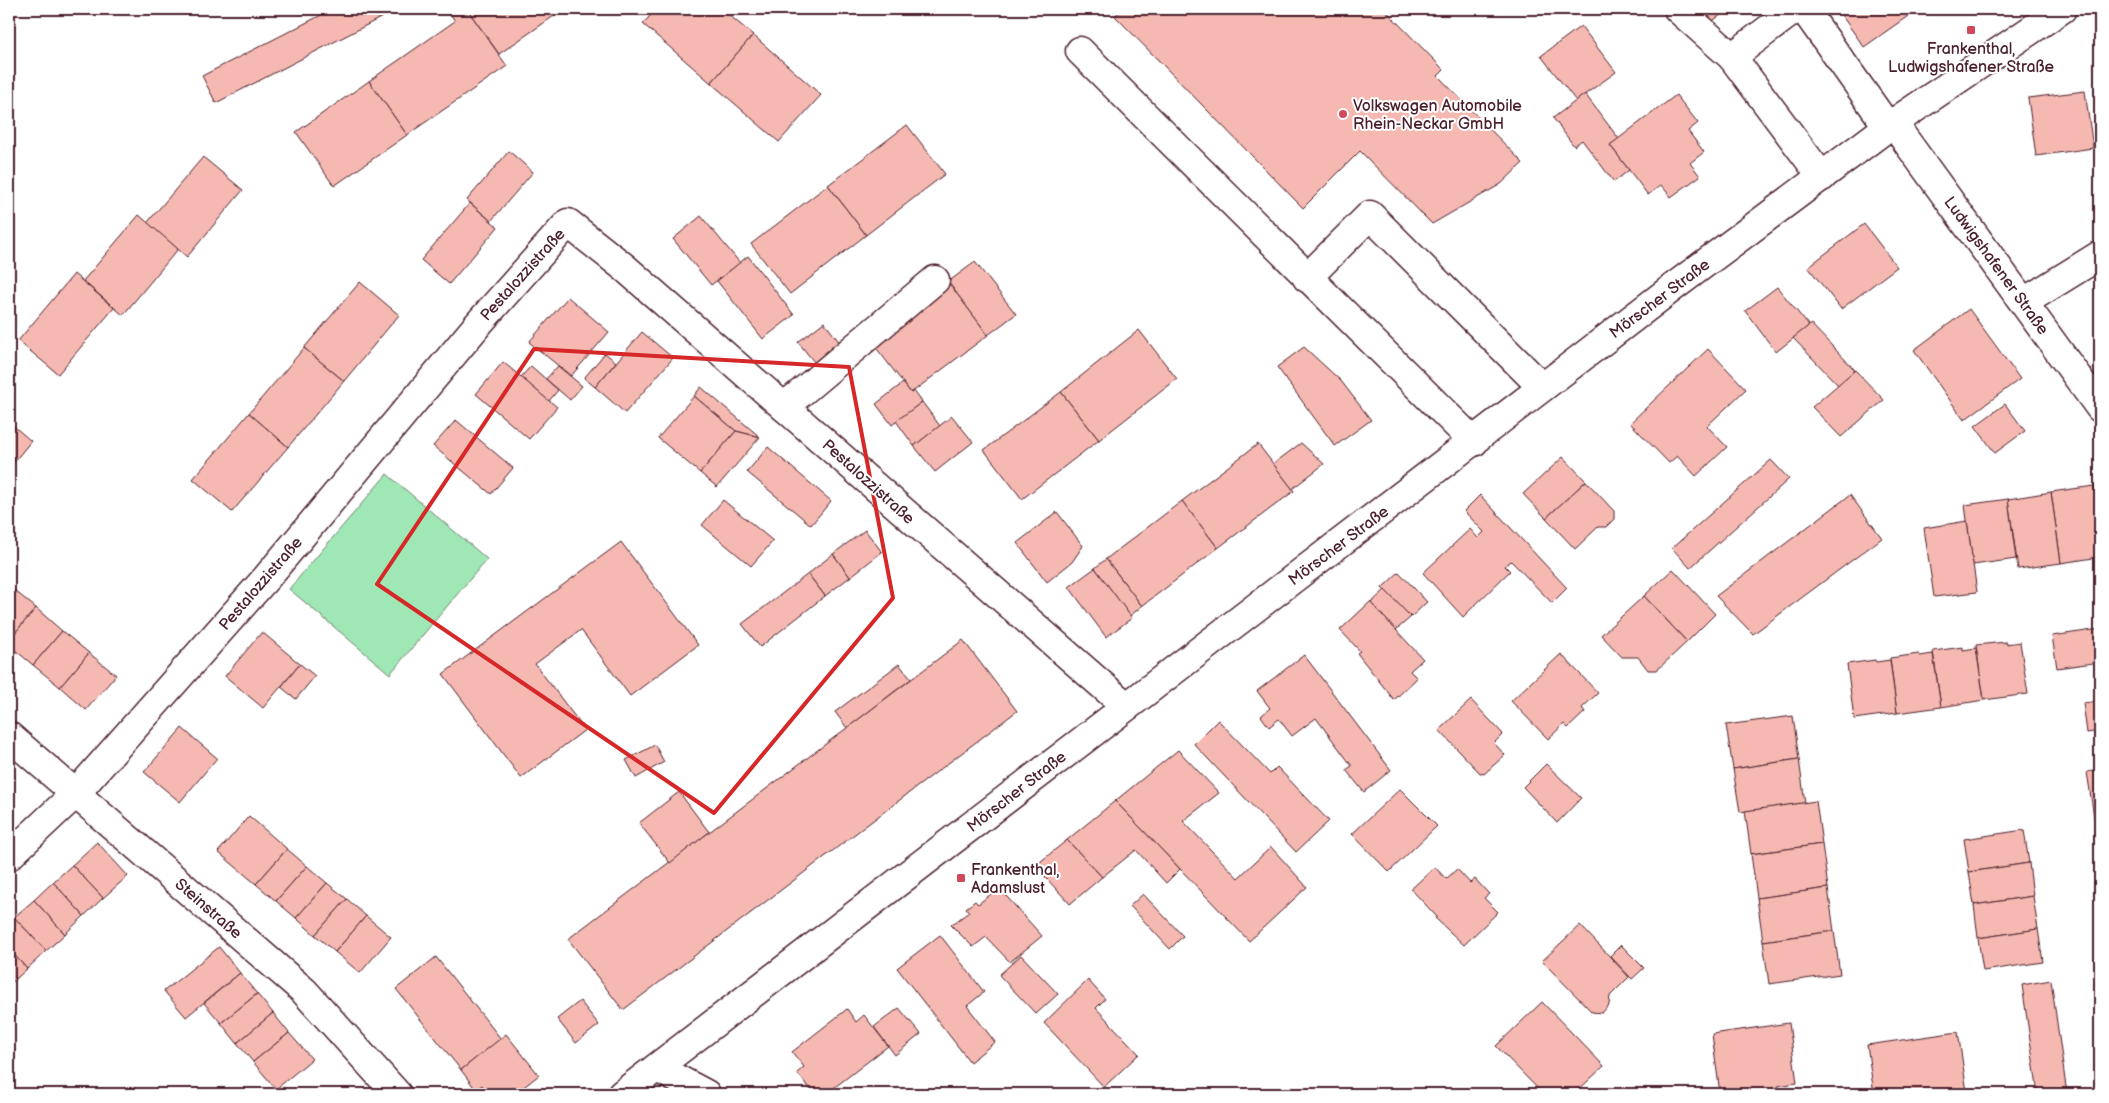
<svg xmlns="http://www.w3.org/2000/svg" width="2109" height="1103" viewBox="0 0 2109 1103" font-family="'Balsamiq Sans',sans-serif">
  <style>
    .green { fill: #9fe7b5; stroke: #748370 }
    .building { fill: #f5b9b2; stroke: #4a1f2b }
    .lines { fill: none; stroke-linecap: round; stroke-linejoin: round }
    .minor-casing { stroke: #4a1f2b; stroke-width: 31 }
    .minor { stroke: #fff; stroke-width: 28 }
    .marked { fill: none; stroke: #d62828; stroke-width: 4; stroke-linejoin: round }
    .poi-dot { fill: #d1495b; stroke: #fff; stroke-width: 2 }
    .labels { text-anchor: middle; stroke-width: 4; stroke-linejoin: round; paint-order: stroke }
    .poi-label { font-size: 16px; fill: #4a1f2b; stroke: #fff; text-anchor: start }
    .street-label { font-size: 16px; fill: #4a1f2b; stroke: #fff }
  </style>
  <rect width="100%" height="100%" fill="#fff"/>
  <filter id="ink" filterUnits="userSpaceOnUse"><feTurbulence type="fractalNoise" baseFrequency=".02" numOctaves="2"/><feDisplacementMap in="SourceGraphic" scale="10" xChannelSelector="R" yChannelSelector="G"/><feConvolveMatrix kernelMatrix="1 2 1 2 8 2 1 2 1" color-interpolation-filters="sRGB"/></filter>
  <g filter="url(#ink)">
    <polygon class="green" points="387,474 487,559 390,674 289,589"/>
    <g class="building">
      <polygon points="333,9 387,9 390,13 216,103 202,76"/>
      <polygon points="453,9 467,9 507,66 407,135 369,81 455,21 449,12"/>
      <polygon points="467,9 564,9 499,54"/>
      <polygon points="656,9 722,9 753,35 711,83 643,24"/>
      <polygon points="1122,9 1384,9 1444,70 1438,76 1523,163 1501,184 1432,224 1360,151 1303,208 1115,16"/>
      <polygon points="1695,9 1729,9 1707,25"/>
      <polygon points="1837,9 1918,9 1864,47"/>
      <polygon points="1581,26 1616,72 1576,101 1541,56"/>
      <polygon points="753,35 821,95 779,142 711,83"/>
      <polygon points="369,81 407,135 334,186 296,132"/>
      <polygon points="2085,91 2093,148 2036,156 2028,98"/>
      <polygon points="1585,94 1619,139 1610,145 1629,170 1614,182 1582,140 1574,146 1553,118"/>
      <polygon points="1676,95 1698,123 1688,131 1704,152 1690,163 1700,176 1671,197 1661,185 1648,195 1610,145"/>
      <polygon points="907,125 945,174 866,235 828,185"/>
      <polygon points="509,151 533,172 491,221 467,200"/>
      <polygon points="203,157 243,190 187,257 147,223"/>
      <polygon points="828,185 866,235 790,294 751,244"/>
      <polygon points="470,203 498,227 449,284 421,260"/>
      <polygon points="139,215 178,249 123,315 83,281"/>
      <polygon points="701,216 740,263 711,285 673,239"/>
      <polygon points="1864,224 1897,267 1841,309 1808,267"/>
      <polygon points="748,256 794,315 763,339 717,281"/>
      <polygon points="975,262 1016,314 988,335 948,282"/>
      <polygon points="74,274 114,308 58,374 18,341"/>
      <polygon points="360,282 399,315 344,381 304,348"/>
      <polygon points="948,282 988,335 911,393 871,341"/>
      <polygon points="1777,287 1809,326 1776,352 1745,311"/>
      <polygon points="568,297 609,332 571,376 529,342"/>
      <polygon points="1969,309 2020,379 1964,420 1914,350"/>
      <polygon points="824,322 844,348 819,368 798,342"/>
      <polygon points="1811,324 1855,370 1838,385 1793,338"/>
      <polygon points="1139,330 1177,379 1099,440 1061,392"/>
      <polygon points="642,332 673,358 625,413 595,387"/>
      <polygon points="1304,347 1341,381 1371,420 1335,446 1277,367"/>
      <polygon points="304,348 344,381 288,447 249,413"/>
      <polygon points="1708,349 1746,389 1707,426 1727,447 1696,476 1677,456 1669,463 1630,423"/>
      <polygon points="605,353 616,362 595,387 584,378"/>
      <polygon points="503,362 557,407 529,439 476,394"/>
      <polygon points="531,366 558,390 549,401 521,377"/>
      <polygon points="558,366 582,386 570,400 546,379"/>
      <polygon points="1855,370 1884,400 1841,437 1812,407"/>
      <polygon points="903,383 911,393 914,391 922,402 892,425 876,404"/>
      <polygon points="701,387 760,437 736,431 694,396"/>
      <polygon points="1061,392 1099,440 1022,499 984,450"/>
      <polygon points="694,396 736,431 700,473 658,438"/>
      <polygon points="922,402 940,426 914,446 896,421"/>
      <polygon points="2005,404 2025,431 1995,453 1975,426"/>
      <polygon points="249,413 288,447 232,512 193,479"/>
      <polygon points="952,416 973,442 935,472 914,446"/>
      <polygon points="456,420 513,468 491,494 433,446"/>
      <polygon points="9,422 31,441 10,467 9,466"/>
      <polygon points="736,431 760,437 717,487 700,473"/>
      <polygon points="1301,443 1324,464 1292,489 1273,464"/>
      <polygon points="1258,444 1294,491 1218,548 1182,501"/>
      <polygon points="768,447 831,501 811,525 747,472"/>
      <polygon points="1563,457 1586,481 1546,518 1523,494"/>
      <polygon points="1771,460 1789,479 1690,568 1672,548"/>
      <polygon points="1586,481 1614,511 1614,519 1606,527 1598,527 1575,549 1546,518"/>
      <polygon points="2094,486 2100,528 2100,557 2061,563 2051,492"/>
      <polygon points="2051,492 2061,563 2018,569 2008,499"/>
      <polygon points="1480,495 1567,588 1552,603 1511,561 1505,566 1510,571 1463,617 1423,573 1470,529 1478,538 1484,532 1464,511"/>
      <polygon points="1850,495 1882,538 1753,634 1716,596"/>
      <polygon points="2008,499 2016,559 1973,565 1965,505"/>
      <polygon points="723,500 773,541 751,566 702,525"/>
      <polygon points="1182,501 1218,548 1142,606 1106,559"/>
      <polygon points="1057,512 1083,546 1072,562 1047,582 1017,543"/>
      <polygon points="1967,521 1977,592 1934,597 1924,528"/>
      <polygon points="865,530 882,552 850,577 833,554"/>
      <polygon points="621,542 698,645 630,696 581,630 535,664 585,730 521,778 443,674"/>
      <polygon points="833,554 850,577 825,596 808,574"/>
      <polygon points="1106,559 1142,606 1130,616 1095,568"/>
      <polygon points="1095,568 1132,618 1106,637 1069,587"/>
      <polygon points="1673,569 1715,614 1687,642 1644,596"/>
      <polygon points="1399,572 1427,602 1411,617 1382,588"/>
      <polygon points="808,574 825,596 760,647 742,624"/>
      <polygon points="9,586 36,608 9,640"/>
      <polygon points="1385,590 1411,617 1396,630 1371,603"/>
      <polygon points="1644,596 1687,642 1657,670 1648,670 1638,657 1622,657 1601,635"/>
      <polygon points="1370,602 1423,659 1410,671 1417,678 1394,700 1357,653 1360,651 1340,630"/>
      <polygon points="36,608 62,631 33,665 9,645 9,640"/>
      <polygon points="2100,629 2100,662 2057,668 2052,636"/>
      <polygon points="62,631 89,653 60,687 33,665"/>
      <polygon points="262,632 300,664 263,708 225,676"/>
      <polygon points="963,640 1017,711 623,1010 568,939"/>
      <polygon points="2006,642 2006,644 2020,642 2028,694 1984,700 1976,645"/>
      <polygon points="1963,647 1963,650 1976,648 1984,700 1941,707 1933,651"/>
      <polygon points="89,653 116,675 86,710 60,687"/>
      <polygon points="1561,654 1598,693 1582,708 1585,712 1568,728 1564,724 1548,739 1511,701"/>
      <polygon points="1919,654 1920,656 1933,654 1941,707 1897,713 1890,658"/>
      <polygon points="1304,655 1391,770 1364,792 1346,770 1352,766 1316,718 1292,736 1279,719 1269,727 1261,716 1270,708 1257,691"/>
      <polygon points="1875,660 1876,662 1890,660 1897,713 1854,719 1847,664"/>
      <polygon points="300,664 315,676 296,699 281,687"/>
      <polygon points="899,664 911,679 847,728 835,712"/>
      <polygon points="1471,700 1503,734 1494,743 1505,755 1484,774 1480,773 1439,730"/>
      <polygon points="2100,701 2100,731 2087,733 2083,703"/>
      <polygon points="1793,716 1799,759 1733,769 1726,725"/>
      <polygon points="1218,720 1270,774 1277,767 1329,821 1296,852 1194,744"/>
      <polygon points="182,728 217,758 180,802 144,772"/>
      <polygon points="655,745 664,762 636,778 626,760"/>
      <polygon points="1178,750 1219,793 1183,821 1238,878 1271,847 1307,887 1249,941 1115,801"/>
      <polygon points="1799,759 1805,803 1740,812 1733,769"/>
      <polygon points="1546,764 1581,798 1557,823 1523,787"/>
      <polygon points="9,770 15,777 9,783"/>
      <polygon points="2100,770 2100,829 2096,830 2087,772"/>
      <polygon points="1400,789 1437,826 1389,872 1352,834"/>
      <polygon points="679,792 709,832 670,863 639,823"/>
      <polygon points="1115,801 1180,869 1166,883 1136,850 1102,877 1067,840"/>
      <polygon points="1816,801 1822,844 1751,854 1745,811"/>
      <polygon points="249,816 287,849 256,884 218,852"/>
      <polygon points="2024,830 2029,863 1969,872 1964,839"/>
      <polygon points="1067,840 1102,877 1070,904 1035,866"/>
      <polygon points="97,842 128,876 103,898 72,865"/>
      <polygon points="1822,844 1828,888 1757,898 1751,854"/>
      <polygon points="287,849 307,866 276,901 256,884"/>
      <polygon points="2029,863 2033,896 1974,905 1969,872"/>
      <polygon points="72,865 103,898 84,916 53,882"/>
      <polygon points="307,866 327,883 296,918 276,901"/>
      <polygon points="1435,867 1446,879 1457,869 1470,883 1475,879 1489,894 1484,898 1498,912 1464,945 1435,918 1437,917 1411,889"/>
      <polygon points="53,882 84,916 65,934 34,900"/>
      <polygon points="327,883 347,899 315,935 296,918"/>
      <polygon points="999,888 1042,936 1010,962 986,937 973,947 951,925 969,912 966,908 975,901 978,904"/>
      <polygon points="1828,888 1834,931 1763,941 1757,898"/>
      <polygon points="1143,894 1183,936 1170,949 1130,906"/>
      <polygon points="2033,896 2038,929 1978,938 1974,905"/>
      <polygon points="347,899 366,916 335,952 315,935"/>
      <polygon points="34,900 65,934 46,951 14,917"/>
      <polygon points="366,916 391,937 360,973 335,952"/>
      <polygon points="14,917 46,951 27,969 9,949 9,922"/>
      <polygon points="1580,925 1629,977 1610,996 1609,1005 1602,1013 1592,1012 1542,961"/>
      <polygon points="2038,929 2043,962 1983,971 1978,938"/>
      <polygon points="1834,931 1840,974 1769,984 1763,941"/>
      <polygon points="940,935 984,992 967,1006 995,1042 970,1062 897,968"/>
      <polygon points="1621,945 1644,968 1632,979 1610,956"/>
      <polygon points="219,947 240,973 186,1017 164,991"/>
      <polygon points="9,949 27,969 9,985"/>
      <polygon points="1021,955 1058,994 1036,1014 999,975"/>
      <polygon points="436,957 501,1039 461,1070 396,989"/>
      <polygon points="240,973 257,994 221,1023 204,1003"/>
      <polygon points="1088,980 1105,999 1096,1008 1139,1054 1104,1087 1044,1023"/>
      <polygon points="2051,980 2067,1094 2038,1094 2022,985"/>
      <polygon points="257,994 273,1013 237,1043 221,1023"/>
      <polygon points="580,1001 599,1025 576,1043 557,1019"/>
      <polygon points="1542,1002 1604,1066 1574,1094 1543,1094 1496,1046"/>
      <polygon points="899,1008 921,1034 895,1055 874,1027"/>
      <polygon points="847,1009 856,1022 864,1015 888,1046 826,1094 814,1094 797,1073 804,1067 792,1052"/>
      <polygon points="273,1013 289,1033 253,1062 237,1043"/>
      <polygon points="1789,1023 1797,1083 1778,1086 1779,1093 1720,1094 1712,1034"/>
      <polygon points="1958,1032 1967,1092 1950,1094 1874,1094 1867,1045"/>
      <polygon points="289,1033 312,1059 276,1089 253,1062"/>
      <polygon points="506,1034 539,1075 515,1094 489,1094 482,1085 476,1090 461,1070"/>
    </g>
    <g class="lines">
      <defs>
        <g id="minor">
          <polyline points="1678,9 1732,57"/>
          <polyline points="1795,9 1732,57 1822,177"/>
          <polyline points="1804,9 1888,127"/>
          <polyline points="1080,51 1474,442"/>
          <polyline points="1893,123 2100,408"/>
          <polyline points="1307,278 1370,215 1542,387"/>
          <polyline points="2024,302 2100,255"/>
          <polyline points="784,407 935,280"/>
          <polyline points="9,736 304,991 397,1094"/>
          <polyline points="9,856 76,793 268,576 480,322 568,223 625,268 1126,706"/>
          <polyline points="657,1068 706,1094"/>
          <polyline points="622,1094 1676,285 1893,123 2062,9"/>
        </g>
      </defs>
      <use href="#minor" class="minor-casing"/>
      <use href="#minor" class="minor"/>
    </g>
  </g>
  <path class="marked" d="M534,349L849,367L893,598L714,813L377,584Z"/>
  <g class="poi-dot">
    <rect x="1966" y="25" width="10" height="10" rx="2.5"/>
    <circle cx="1343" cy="114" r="5"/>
    <rect x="956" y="873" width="10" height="10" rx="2.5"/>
  </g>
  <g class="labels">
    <g class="poi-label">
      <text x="1971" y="54" text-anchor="middle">Frankenthal,<tspan x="1971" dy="18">Ludwigshafener Straße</tspan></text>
      <text x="1353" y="111">Volkswagen Automobile<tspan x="1353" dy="18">Rhein-Neckar GmbH</tspan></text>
      <text x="971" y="875">Frankenthal,<tspan x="971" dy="18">Adamslust</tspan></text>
    </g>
    <g class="street-label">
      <text transform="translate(1997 265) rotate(54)" y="6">Ludwigshafener Straße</text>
      <text transform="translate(522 274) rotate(-48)" y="6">Pestalozzistraße</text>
      <text transform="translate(1659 298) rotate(-37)" y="6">Mörscher Straße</text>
      <text transform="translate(869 481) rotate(42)" y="6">Pestalozzistraße</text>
      <text transform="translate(1338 545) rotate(-37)" y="6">Mörscher Straße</text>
      <text transform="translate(260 583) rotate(-49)" y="6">Pestalozzistraße</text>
      <text transform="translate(1016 791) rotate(-38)" y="6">Mörscher Straße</text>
      <text transform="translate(209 908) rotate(41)" y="6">Steinstraße</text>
    </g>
  </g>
  <rect width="2109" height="1103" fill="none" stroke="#fff" stroke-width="30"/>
  <rect x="15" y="15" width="2079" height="1073" fill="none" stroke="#4a1f2b" stroke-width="2" filter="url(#ink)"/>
</svg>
